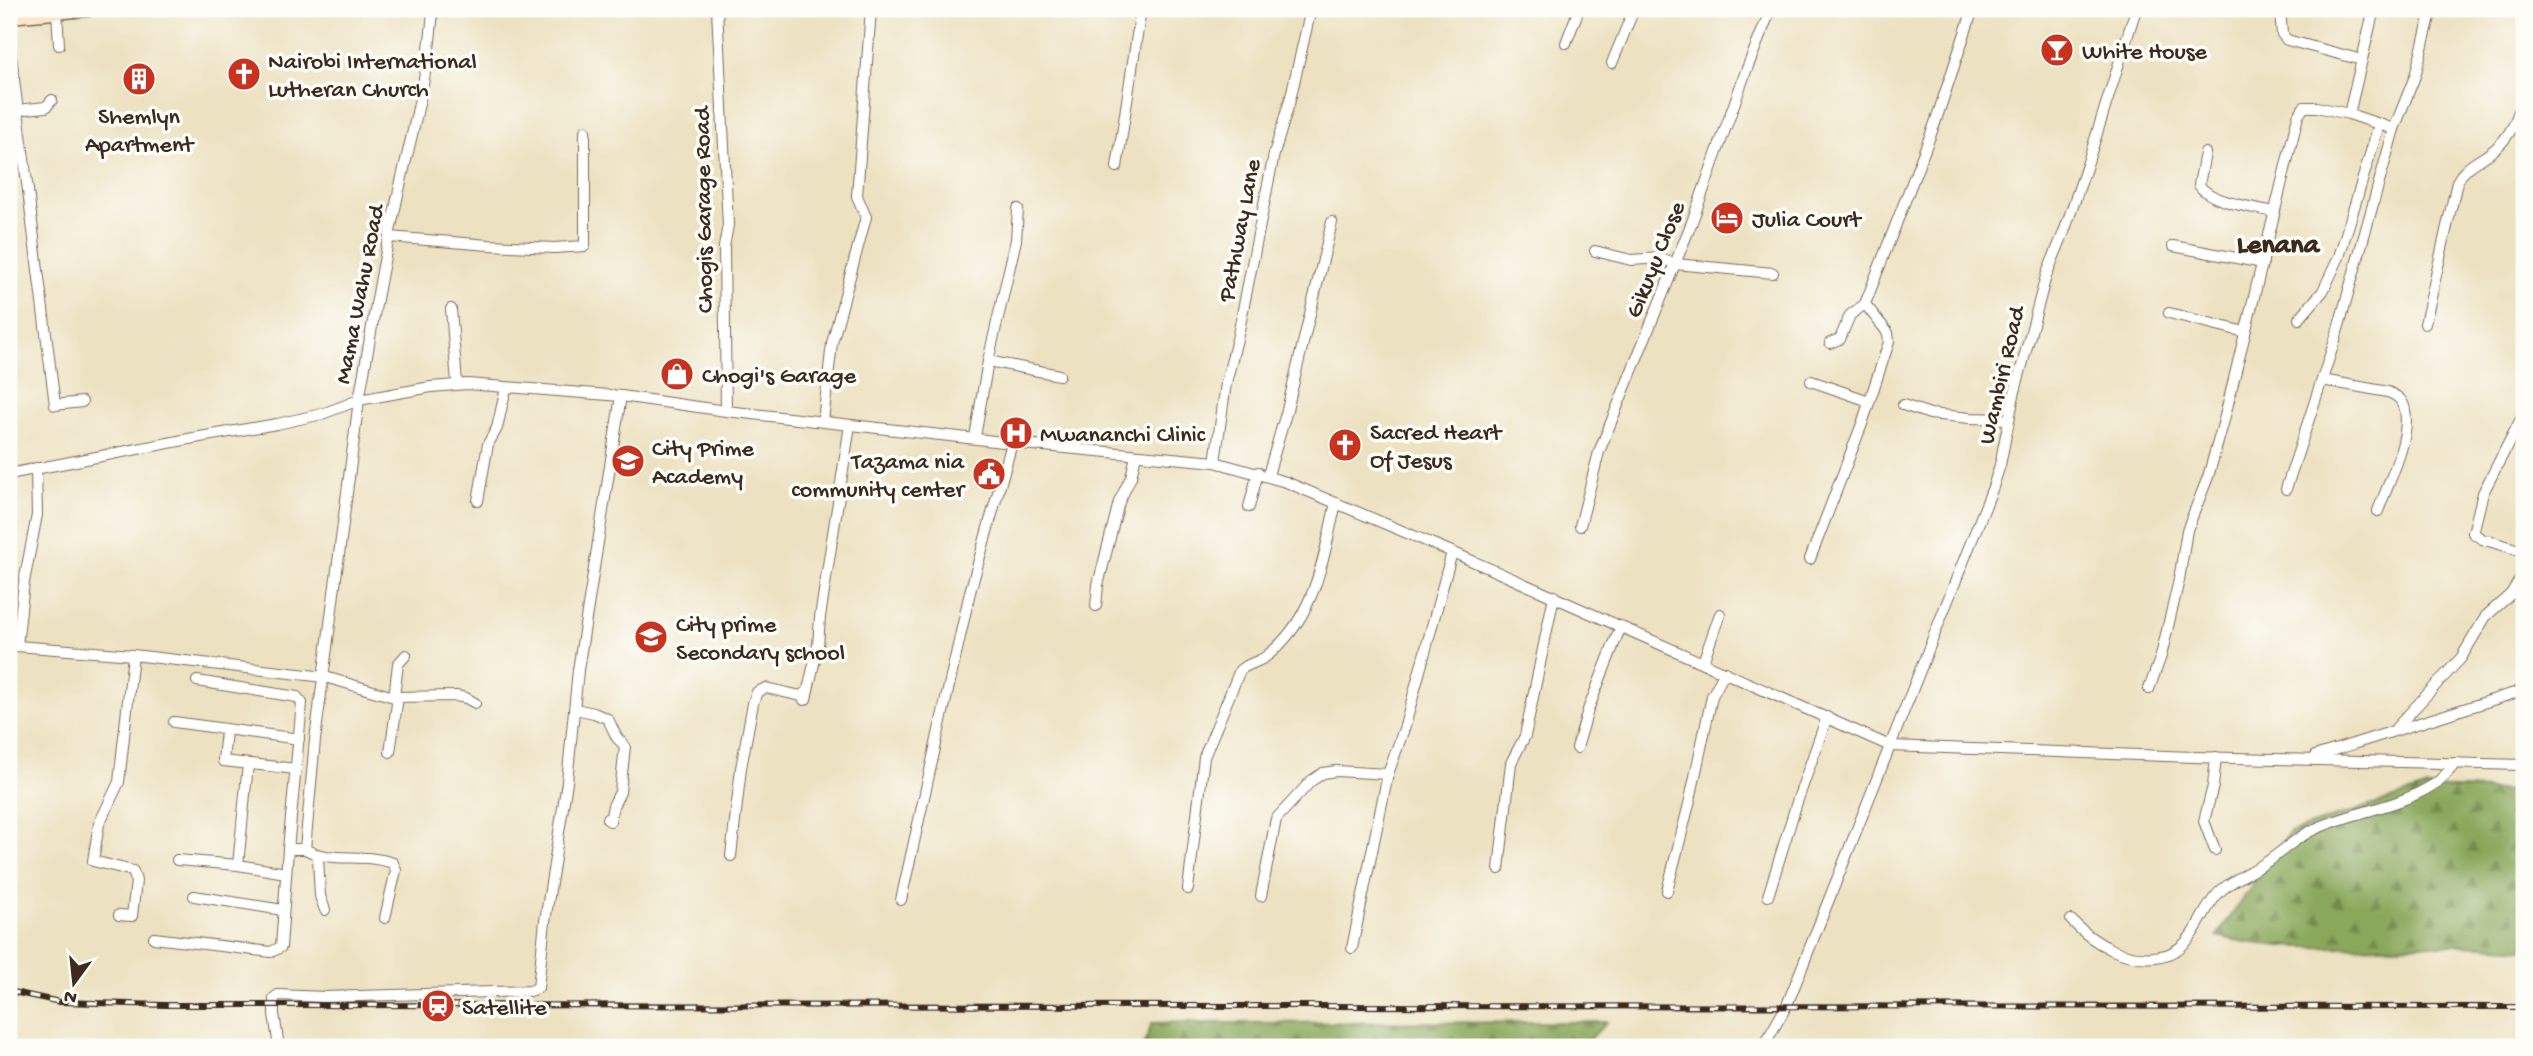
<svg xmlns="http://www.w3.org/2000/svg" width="2533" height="1056" viewBox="0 0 2533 1056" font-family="'Gochi Hand',sans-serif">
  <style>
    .forest { fill: url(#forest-firs); stroke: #62693c; stroke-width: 2 }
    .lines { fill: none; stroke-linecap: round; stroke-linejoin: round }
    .street-casing { stroke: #796a57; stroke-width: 12 }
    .secondary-casing { stroke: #796a57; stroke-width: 17 }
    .street { stroke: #fff; stroke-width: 10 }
    .secondary { stroke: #fee5c5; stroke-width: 14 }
    .rail-casing { stroke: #3b2a1e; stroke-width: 6 }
    .rail { stroke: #fdfcf7; stroke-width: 3.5; stroke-dasharray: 10; stroke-linecap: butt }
    .labels { text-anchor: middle; stroke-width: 7; stroke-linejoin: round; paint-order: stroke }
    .poi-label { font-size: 24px; fill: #3b2a1e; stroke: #fdfcf7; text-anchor: start }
    .street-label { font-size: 24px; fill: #3b2a1e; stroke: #fdfcf7 }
    .quarter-label { font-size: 28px; font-weight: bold; fill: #3b2a1e; stroke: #fdfcf7 }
  </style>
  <defs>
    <pattern id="forest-firs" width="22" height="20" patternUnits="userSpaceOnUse" patternTransform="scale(1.75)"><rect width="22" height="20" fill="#8aa85b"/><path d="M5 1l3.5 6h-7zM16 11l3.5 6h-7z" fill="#72894b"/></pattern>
  </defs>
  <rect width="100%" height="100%" fill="#fdfcf7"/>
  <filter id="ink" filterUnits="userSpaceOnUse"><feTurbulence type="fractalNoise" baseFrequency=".0143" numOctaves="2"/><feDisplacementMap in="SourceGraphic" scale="14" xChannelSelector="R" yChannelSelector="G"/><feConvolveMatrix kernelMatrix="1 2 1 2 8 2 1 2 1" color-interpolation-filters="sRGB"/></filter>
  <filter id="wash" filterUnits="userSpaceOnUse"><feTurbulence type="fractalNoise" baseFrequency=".00686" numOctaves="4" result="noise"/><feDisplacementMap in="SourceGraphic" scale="28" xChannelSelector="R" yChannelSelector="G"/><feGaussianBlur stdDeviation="1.57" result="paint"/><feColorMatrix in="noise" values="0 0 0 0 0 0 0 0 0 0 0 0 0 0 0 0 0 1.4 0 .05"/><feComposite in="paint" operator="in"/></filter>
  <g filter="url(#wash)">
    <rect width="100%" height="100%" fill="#ece1c0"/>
    <g class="forest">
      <path d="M2425,788L2524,791V949C2490,946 2456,944 2421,945C2354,946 2283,953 2217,936L2290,832Z"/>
      <polygon points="1188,1022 1200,1023 1607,1022 1582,1047 1143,1047 1152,1023"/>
    </g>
  </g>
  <g filter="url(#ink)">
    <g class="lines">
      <defs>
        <g id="street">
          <polyline points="717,9 728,225 724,247 726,411"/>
          <polyline points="2280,9 2282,34 2287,40 2362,60"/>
          <polyline points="2374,9 2349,114 2394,129"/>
          <polyline points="57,12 59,45"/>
          <polyline points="9,40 55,405 82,402"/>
          <polyline points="1566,43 1579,9"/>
          <polyline points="1612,63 1634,9"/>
          <polyline points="17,110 46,107 52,100"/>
          <path d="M2205,153L2199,185C2211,203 2253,207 2274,212"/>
          <polyline points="1117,167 1141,9"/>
          <polyline points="389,237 489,245 554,248 585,246 585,131"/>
          <polyline points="2173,246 2263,263"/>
          <polyline points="1595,251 1631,260 1661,258 1675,264 1773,273"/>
          <polyline points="451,309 457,383"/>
          <polyline points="2169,313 2245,332"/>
          <polyline points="2299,319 2323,291 2339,257 2379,125"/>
          <path d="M2425,324L2457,182C2465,165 2481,161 2495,149C2512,135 2519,115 2524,94"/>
          <polyline points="1830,343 1840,339 1850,315 1865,304"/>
          <polyline points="988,361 1059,375"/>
          <path d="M2322,380L2388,392C2395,395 2401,398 2404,406C2413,436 2388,483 2378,511"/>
          <polyline points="1811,381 1869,401"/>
          <polyline points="1903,405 1930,414 1970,418 2009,419"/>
          <polyline points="2524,413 2483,493 2473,533 2482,539 2519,550 2524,548"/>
          <polyline points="823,421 832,343 866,217 857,196 871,9"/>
          <polyline points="975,437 988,361 1016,240 1018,209"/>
          <polyline points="1215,462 1226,383 1238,335 1274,154 1290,100 1311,9"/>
          <path d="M9,474L194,438L277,424L322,414L359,400C371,335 381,269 396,204C410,139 429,76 433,9"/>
          <polyline points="1268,475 1287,410 1332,222"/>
          <polyline points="2286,489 2335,340 2394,129 2415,76 2432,9"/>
          <polyline points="478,501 488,444 497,428 506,388"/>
          <polyline points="1249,507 1258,472"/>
          <polyline points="1580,526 1599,452 1692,222 1746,71 1771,9"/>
          <polyline points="1810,559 1862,424 1889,342 1888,333 1865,304 1934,126 1973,9"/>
          <polyline points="1096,606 1098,585 1119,502 1131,477 1136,455"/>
          <polyline points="17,646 133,655 325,677 394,697 456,696 466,698 475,703"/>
          <polyline points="9,648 17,646 24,582 37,515 36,468"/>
          <polyline points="1703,662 1720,614"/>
          <polyline points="197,681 297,697 302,703 288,849"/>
          <polyline points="2149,689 2161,656 2179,580 2187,530 2208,477 2223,424 2298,116 2304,107 2317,107 2349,114"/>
          <polyline points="394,697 398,664 406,655"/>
          <polyline points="575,709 594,713 608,719 617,738 625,746 620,792 613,806 610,821 607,819"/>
          <polyline points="174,722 299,739"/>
          <polyline points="2396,728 2461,658 2486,616 2511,594 2524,573"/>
          <polyline points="226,730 223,761 296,769"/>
          <polyline points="1577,748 1588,710 1621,626"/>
          <polyline points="390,752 398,697"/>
          <polyline points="2315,756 2524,690"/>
          <polyline points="2215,850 2204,821 2213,786 2216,757"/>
          <polyline points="318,856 320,896 325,910"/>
          <polyline points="731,856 741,768 753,703 757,692 766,688 801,696 803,694 804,700 806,699 818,646 820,617 850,425"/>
          <polyline points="177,860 238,865 286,873"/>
          <polyline points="238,865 248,764"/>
          <polyline points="1499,869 1511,763 1525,736 1554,596"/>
          <path d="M1188,889L1204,757L1240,670C1249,663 1260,662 1268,655C1316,617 1323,558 1336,503"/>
          <polyline points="1667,891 1690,800 1712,696 1725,672"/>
          <polyline points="194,896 283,910"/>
          <polyline points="1261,896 1276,819 1311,781 1323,773 1336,771 1388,774"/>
          <polyline points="1768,896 1797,802 1827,717"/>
          <polyline points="901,900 970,592 1012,443"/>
          <polyline points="119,915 132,916 136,881 133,871 93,861 99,824 119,782 133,655"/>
          <path d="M385,918L396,870L393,863C362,852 332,864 305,849L315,740L359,400L431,387L467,384L621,396L726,411L1012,443L1215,462L1286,482L1452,552L1890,746L2193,757L2524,765"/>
          <path d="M2071,920C2094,944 2127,963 2161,956C2199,949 2199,904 2228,885C2239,877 2253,871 2265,863C2281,853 2295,838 2313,830C2351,812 2397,808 2433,785C2442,780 2449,770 2456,763"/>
          <polyline points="154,938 271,952 281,947 288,849 305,849"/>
          <polyline points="1352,948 1388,774 1405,726 1452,552"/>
          <polyline points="279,1047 274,1014 274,998 278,995 325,997 530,991 538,988 545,921 567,782 578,670 621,396"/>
          <polyline points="1763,1047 1787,1005 1993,487 2000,465 2014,395 2046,276 2064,232 2087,165 2136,9"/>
        </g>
        <polyline id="secondary" points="9,16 88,9"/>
      </defs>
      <use href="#street" class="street-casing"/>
      <use href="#secondary" class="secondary-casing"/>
      <use href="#street" class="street"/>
      <use href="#secondary" class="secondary"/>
      <defs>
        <polyline id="rail" points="9,991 60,1002 165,1005 2524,1007"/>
      </defs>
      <use href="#rail" class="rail-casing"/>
      <use href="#rail" class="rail"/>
    </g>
  </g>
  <defs>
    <symbol id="bar-disc" viewBox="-11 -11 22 22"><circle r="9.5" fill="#c8321e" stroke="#fdfcf7"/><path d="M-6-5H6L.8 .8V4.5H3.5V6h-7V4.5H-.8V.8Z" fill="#fff"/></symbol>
    <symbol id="church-disc" viewBox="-11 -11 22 22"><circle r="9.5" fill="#c8321e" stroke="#fdfcf7"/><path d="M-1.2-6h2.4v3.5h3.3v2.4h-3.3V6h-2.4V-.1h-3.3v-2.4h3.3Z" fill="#fff"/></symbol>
    <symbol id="building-disc" viewBox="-11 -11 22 22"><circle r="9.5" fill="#c8321e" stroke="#fdfcf7"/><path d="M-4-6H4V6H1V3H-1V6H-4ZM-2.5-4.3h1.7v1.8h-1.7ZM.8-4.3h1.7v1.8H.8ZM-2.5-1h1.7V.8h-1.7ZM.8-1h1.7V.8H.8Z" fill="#fff"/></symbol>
    <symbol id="hotel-disc" viewBox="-11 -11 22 22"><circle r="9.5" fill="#c8321e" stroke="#fdfcf7"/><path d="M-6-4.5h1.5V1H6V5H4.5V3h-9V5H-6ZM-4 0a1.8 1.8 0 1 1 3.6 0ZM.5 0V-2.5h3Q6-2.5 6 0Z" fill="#fff"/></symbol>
    <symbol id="shop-disc" viewBox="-11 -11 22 22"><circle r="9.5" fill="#c8321e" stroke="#fdfcf7"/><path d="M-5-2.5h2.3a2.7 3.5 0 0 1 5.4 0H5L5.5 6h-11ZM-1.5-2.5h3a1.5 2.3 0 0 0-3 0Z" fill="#fff"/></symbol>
    <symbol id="hospital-disc" viewBox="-11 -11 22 22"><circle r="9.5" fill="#c8321e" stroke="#fdfcf7"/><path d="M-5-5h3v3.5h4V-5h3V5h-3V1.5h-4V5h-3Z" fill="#fff"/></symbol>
    <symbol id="school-disc" viewBox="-11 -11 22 22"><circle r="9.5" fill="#c8321e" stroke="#fdfcf7"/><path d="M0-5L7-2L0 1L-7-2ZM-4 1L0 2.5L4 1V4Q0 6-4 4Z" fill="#fff"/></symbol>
    <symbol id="civic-disc" viewBox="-11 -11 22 22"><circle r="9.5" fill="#c8321e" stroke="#fdfcf7"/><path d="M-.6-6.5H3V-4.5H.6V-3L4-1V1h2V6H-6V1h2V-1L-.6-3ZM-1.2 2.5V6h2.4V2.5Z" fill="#fff"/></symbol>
    <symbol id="station-disc" viewBox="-11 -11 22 22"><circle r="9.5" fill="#c8321e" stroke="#fdfcf7"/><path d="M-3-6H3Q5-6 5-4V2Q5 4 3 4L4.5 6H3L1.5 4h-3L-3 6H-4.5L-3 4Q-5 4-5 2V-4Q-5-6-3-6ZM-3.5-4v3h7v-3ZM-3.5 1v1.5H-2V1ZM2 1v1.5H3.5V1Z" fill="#fff"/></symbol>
  </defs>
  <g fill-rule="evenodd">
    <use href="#bar-disc" x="2038" y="31" width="38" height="38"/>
    <use href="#church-disc" x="225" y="55" width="38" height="38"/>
    <use href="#building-disc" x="120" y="60" width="38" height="38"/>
    <use href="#hotel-disc" x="1708" y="199" width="38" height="38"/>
    <use href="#shop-disc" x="658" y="355" width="38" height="38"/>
    <use href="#hospital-disc" x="997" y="414" width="38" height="38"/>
    <use href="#church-disc" x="1326" y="426" width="38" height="38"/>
    <use href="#school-disc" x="609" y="442" width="38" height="38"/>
    <use href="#civic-disc" x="970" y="455" width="38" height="38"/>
    <use href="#school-disc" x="632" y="618" width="38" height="38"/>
    <use href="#station-disc" x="419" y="987" width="38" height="38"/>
  </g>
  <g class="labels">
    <g class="poi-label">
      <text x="2082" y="58">White House</text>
      <text x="268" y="68">Nairobi International<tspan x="268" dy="28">Lutheran Church</tspan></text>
      <text x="139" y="123" text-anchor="middle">Shemlyn<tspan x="139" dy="28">Apartment</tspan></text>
      <text x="1752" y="226">Julia Court</text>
      <text x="702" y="382">Chogi's Garage</text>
      <text x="1370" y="439">Sacred Heart<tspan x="1370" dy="28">Of Jesus</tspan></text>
      <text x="1040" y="441">Mwananchi Clinic</text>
      <text x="652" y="455">City Prime<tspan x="652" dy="28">Academy</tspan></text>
      <text x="964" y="468" text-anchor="end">Tazama nia<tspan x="964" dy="28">community center</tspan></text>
      <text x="676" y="631">City prime<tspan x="676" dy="28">Secondary school</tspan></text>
      <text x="462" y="1014">Satellite</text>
    </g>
    <g class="street-label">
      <text transform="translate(702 210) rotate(-91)" y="8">Chogis Garage Road</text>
      <text transform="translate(1238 230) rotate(-79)" y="8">Pathway Lane</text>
      <text transform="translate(1654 259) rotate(-68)" y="8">Gikuyu Close</text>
      <text transform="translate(358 294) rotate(-79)" y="8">Mama Wahu Road</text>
      <text transform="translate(2000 375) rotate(-77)" y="8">Wambiri Road</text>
    </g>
    <g class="quarter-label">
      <text x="2278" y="252">Lenana</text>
    </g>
  </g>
  <rect width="2533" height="1056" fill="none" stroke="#fdfcf7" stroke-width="35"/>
  <g transform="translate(74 983) rotate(195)" stroke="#fdfcf7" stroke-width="5" paint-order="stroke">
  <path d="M0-5L12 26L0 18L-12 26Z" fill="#3b2a1e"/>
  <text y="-10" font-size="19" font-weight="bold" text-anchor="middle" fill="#3b2a1e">N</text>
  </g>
</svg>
